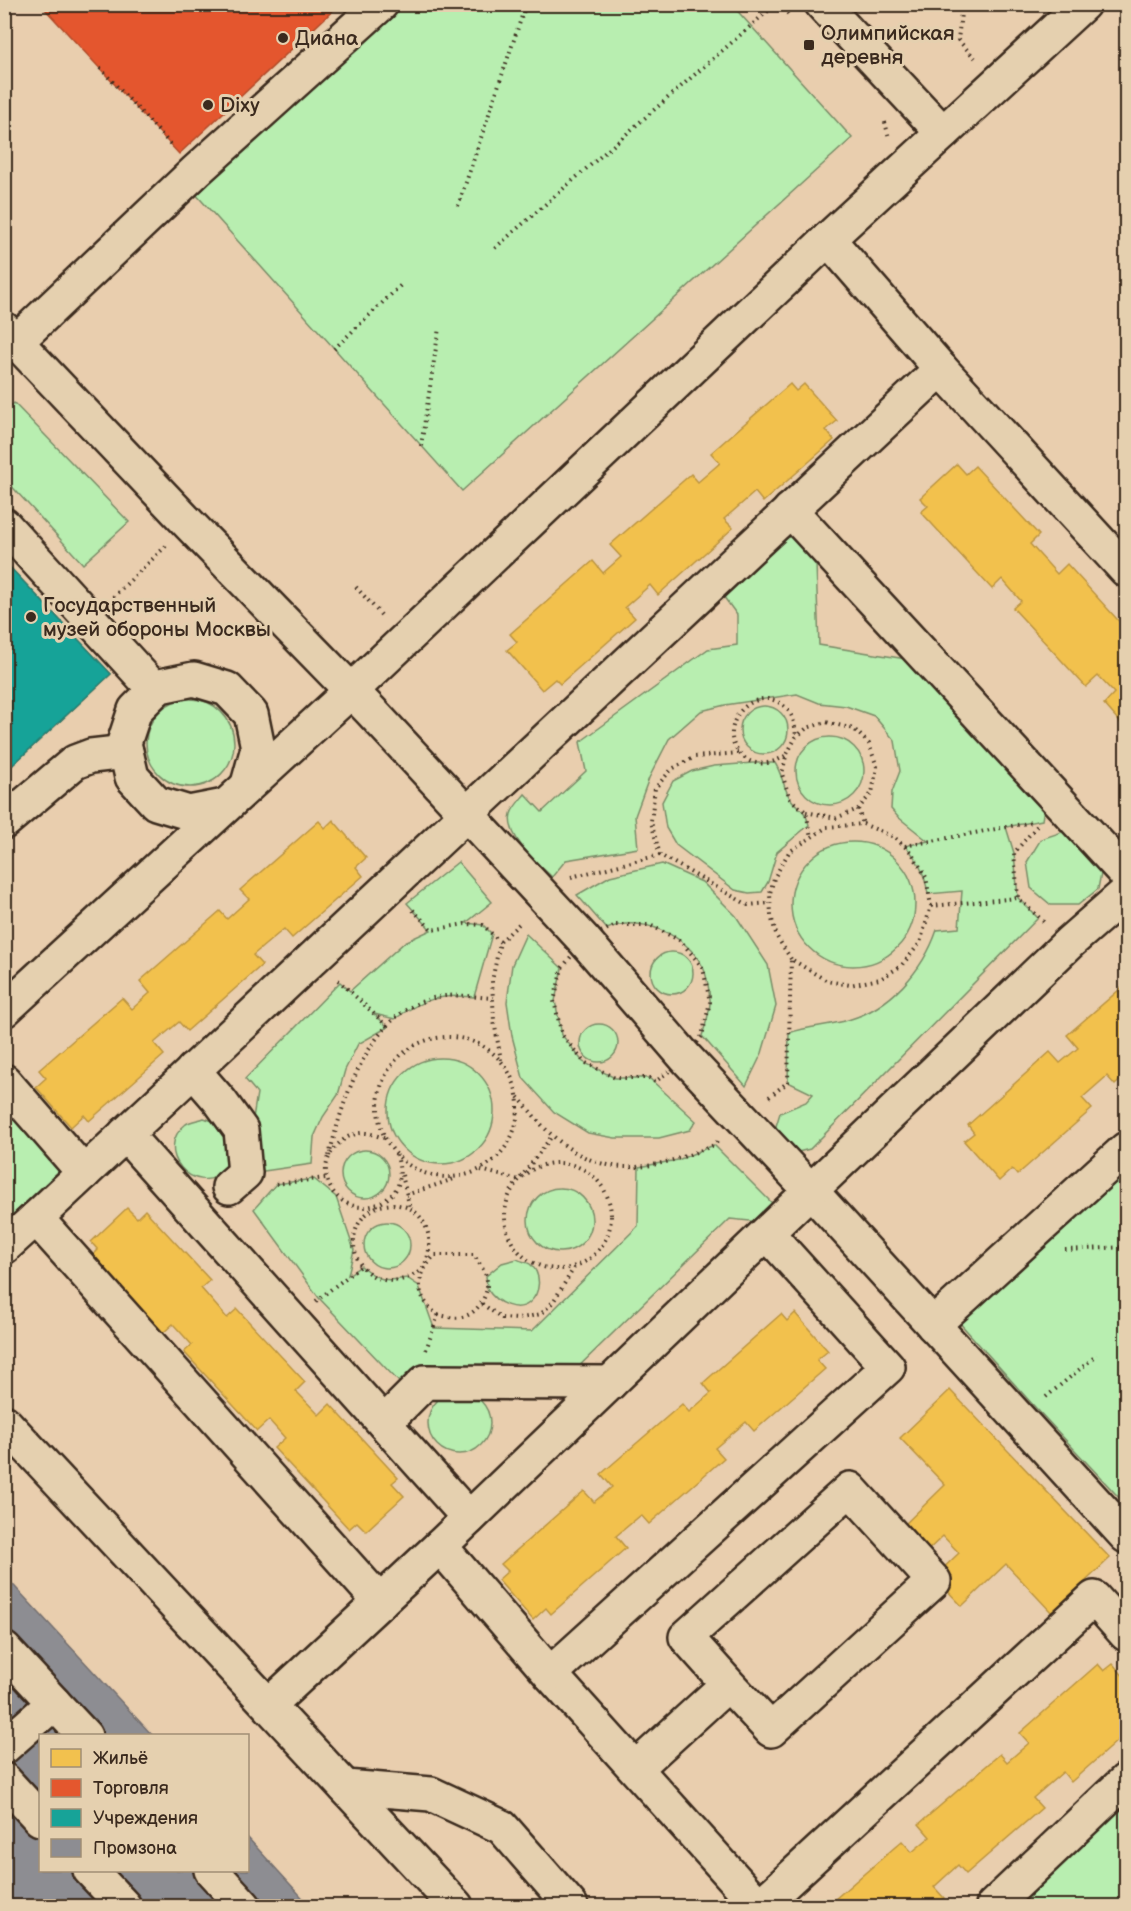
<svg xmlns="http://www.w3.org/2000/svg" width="1131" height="1911" viewBox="0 0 1131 1911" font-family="'Balsamiq Sans',sans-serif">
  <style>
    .green { fill: #b8eeb0; stroke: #7a8c67; stroke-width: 1.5 }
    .homes { fill: #f2c14e; stroke: #bb9440; stroke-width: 1.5 }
    .shops { fill: #e4572e; stroke: #b14a29; stroke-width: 1.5 }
    .public { fill: #17a398; stroke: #227f73; stroke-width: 1.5 }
    .industry { fill: #8d8d92; stroke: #746f6f; stroke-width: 1.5 }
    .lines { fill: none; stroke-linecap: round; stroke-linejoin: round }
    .minor-casing { stroke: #3b2a1e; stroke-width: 38 }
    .path { stroke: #3b2a1e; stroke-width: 4; stroke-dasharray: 1.5 4.5; stroke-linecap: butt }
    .minor { stroke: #e5d0af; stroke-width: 33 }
    .poi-dot { fill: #3b2a1e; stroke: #e5d0af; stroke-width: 2 }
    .labels { text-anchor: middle; stroke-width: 6; stroke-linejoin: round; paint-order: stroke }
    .poi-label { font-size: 21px; fill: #3b2a1e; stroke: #e5d0af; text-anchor: start }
  </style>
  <rect width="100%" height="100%" fill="#e9ceae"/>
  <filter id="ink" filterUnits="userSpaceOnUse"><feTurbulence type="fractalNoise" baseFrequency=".0167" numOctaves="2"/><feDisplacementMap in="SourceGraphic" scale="12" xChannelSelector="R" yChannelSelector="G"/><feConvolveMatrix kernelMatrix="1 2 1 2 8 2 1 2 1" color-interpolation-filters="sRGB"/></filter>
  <g filter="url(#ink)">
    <g class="green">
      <polygon points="399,5 732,5 852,138 462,491 193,191"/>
      <polygon points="14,403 129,522 83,564 5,479 5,411"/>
      <path d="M790,510L824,547L816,564L819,645L931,663L1047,789L1042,820L1006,827L1014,853L1018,898L1038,918L810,1149L790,1154L773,1136L780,1113L806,1102L813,1094L788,1082L789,1033C809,1026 828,1026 848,1020C890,1008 923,971 937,930L959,928L962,891L928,894C925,875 919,859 905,846L928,841L898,817L891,809L892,792L900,771L895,741L874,716L846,706L819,703L797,694L725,705L701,711L669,739L649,778L635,816L638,848L566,860L552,877C538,864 505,836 511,814C513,807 521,799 525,794L542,812L586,771L580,742L708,649L737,645V615L713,582Z"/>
      <circle cx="190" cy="743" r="44"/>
      <circle cx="764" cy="730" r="24"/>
      <circle cx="830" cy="771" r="34"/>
      <path d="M753,763H775C782,774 784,789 790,798C799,811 804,806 809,825L777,852L768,882L762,892L749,893L735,890L676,845L666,828L662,802L673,781L692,771L714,766Z"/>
      <polygon points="1065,831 1103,863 1098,889 1078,905 1051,905 1031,888 1027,862 1041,839"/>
      <circle cx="853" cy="904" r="62"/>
      <path d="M458,862L492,902L466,923L483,925L492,934L474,997C441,994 422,999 395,1019L374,1014L388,1027L358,1044L345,1070L338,1095L323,1117L314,1137L312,1164L264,1171L246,1162L257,1093L245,1079L340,982L350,991L405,942L431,930L407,903Z"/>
      <path d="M662,864L702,882L736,916L768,965L776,1006L762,1053L746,1086L702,1036C705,1025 711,1011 710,999C709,990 707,975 703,967C686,935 642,914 607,929L577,895L610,876Z"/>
      <polygon points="526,934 562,968 555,1001 562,1035 583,1062 615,1078 649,1078 696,1121 690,1130 659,1138 615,1138 588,1133 554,1112 523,1078 512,1036 507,1002 512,965"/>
      <circle cx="672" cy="973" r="21"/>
      <circle cx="599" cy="1043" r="19"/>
      <circle cx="441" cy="1111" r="53"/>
      <polygon points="5,1102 62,1168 5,1222"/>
      <path d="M204,1118L221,1124L234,1154C231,1159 229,1167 225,1171C194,1199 152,1150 186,1124C191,1121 199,1120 204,1118Z"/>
      <path d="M714,1145L774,1205L760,1222L730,1219L571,1374L411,1373L400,1383L319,1298L254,1209L276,1184L314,1179L336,1197L354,1250L348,1275L361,1266C378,1280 385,1282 407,1278L419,1286L434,1328L532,1331L638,1226L639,1167L678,1160Z"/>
      <polygon points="1126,1149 1126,1505 1034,1406 949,1311"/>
      <circle cx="365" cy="1174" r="24"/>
      <circle cx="560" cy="1220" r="32"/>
      <circle cx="387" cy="1245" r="23"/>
      <path d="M517,1259C520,1261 527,1262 530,1264C542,1274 541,1293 529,1303C517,1313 496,1303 488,1290C486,1287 487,1281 486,1276L502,1263Z"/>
      <circle cx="459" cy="1423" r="31"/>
      <polygon points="1126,1802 1126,1906 1018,1906 1115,1812"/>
    </g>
    <g class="homes">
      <polygon points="790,384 796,391 804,384 837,421 826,430 834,440 763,502 755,492 724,519 733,528 658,595 650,585 625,607 635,618 560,684 555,679 542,690 507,650 517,642 510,634 593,561 603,573 621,557 610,545 691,474 698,482 720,463 711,453"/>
      <polygon points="957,464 966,474 975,466 1039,535 1030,544 1057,574 1067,564 1126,629 1126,729 1104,704 1114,693 1098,676 1086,687 1013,608 1021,601 1002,579 992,589 921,512 928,506 920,498"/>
      <polygon points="333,820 366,858 356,867 363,876 292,938 284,929 253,955 262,965 187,1031 179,1022 154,1043 164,1055 89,1121 84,1115 71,1127 36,1087 46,1078 39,1070 122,998 132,1009 150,993 140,981 220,911 227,919 249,899 240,890 319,821 325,828"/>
      <polygon points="1126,984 1126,1075 1115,1085 1107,1076 1082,1098 1092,1109 1017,1175 1012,1169 999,1181 964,1141 974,1133 968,1125 1050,1052 1060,1063 1078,1048 1067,1035"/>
      <polygon points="127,1208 137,1218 145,1210 210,1280 201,1288 227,1318 237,1309 305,1382 296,1391 319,1415 330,1404 398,1478 392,1483 404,1496 366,1531 357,1522 349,1529 274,1448 285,1438 269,1420 257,1431 184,1352 192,1345 173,1324 163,1333 92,1256 98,1250 91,1242"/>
      <polygon points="795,1313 828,1351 817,1360 825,1369 754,1431 746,1422 715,1448 724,1458 649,1524 641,1515 616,1536 626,1548 551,1614 546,1608 533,1620 498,1580 508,1571 501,1564 584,1491 594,1502 612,1487 601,1474 682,1404 689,1412 711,1393 703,1383 781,1314 787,1321"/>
      <polygon points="950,1390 1110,1558 1052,1613 1006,1564 962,1606 934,1577 959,1553 943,1536 924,1554 900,1529 945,1485 900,1438"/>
      <polygon points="1098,1664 1104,1671 1113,1664 1126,1679 1126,1733 1071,1782 1063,1772 1033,1798 1042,1808 966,1874 958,1865 934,1887 944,1898 934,1906 827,1906 902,1841 912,1852 930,1837 919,1824 1000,1754 1007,1762 1029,1743 1020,1733"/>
    </g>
    <g class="shops">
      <polygon points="48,4 340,4 179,154 44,8"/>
      <polygon points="4,561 111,674 4,773"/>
    </g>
    <polygon class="public" points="4,561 111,674 4,773"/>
    <g class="industry">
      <polygon points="4,1575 153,1736 102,1736 4,1630"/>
      <polygon points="4,1662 38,1698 4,1728"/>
      <polygon points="54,1721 67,1736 40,1736 40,1803 5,1765"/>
      <polygon points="4,1797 40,1835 40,1870 74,1870 108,1906 19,1906 4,1891"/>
      <polygon points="248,1838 310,1906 260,1906 227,1870 248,1870"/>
      <polygon points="104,1870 195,1870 229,1906 137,1906"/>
    </g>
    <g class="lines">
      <defs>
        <g id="minor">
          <polyline points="822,4 943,133"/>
          <polyline points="828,239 941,369 1126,570"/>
          <polyline points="4,329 189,524 370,710 584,940 686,1058 811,1191 1126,1536"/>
          <polyline points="17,341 196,171 381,4"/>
          <polyline points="790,510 1126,874"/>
          <polyline points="4,525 155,690"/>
          <polyline points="225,806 189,813 156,803 132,777 124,743 135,710 155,690 160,686 194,679 227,689 251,714 258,748 248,784"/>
          <polyline points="4,822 75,762 91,756 126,752"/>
          <polyline points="4,1010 352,690 828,239 1083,4"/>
          <polyline points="193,1070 220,1101 241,1130 245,1173 229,1187"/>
          <polyline points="4,1081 84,1173"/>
          <polyline points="125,1134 469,1518"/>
          <polyline points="4,1247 36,1218"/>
          <polyline points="933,1325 1126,1149"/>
          <polyline points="4,1422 456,1906"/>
          <polyline points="384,1423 425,1382 610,1383"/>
          <polyline points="440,1546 550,1674 759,1906"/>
          <polyline points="380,1602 36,1218 941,369"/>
          <polyline points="4,1649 54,1703 4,1747"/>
          <polyline points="550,1674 888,1367 767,1233"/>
          <polyline points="54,1703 85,1736"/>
          <polyline points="269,1705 440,1546 1070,942 1126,893"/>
          <polyline points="636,1768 728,1684 771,1730 934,1581 850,1489 686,1637 728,1684"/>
          <polyline points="4,1780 40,1819"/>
          <polyline points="345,1787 431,1794 502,1827 571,1906"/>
          <polyline points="90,1870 124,1906"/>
          <polyline points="211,1870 244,1906"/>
          <polyline points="760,1906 1094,1598 1126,1634"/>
          <polyline points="993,1906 1126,1780"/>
        </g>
      </defs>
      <use href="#minor" class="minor-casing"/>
      <g class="path">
        <polyline points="779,4 790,16"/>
        <polyline points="962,4 958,40 975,58"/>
        <polyline points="4,6 6,4"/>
        <polyline points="100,68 173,147"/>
        <polyline points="885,122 889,138"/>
        <polyline points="458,206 526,4"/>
        <polyline points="495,248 776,4"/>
        <polyline points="334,349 401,285"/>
        <polyline points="421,446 439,328"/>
        <polyline points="356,587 382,616"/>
        <polyline points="113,597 166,546"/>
        <path d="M785,756C774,763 758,767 746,759C737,752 731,744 732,732C734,705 765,688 785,707C794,715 795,726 796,737"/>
        <polyline points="858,809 863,824"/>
        <polyline points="806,812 836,818 858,809 872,793 877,767 869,744 854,729 826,722 807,728 796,737 786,756 782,774 790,799 806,812 811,837"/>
        <polyline points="1037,826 1014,853 1018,898 1044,922"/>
        <polyline points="905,846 1033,822"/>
        <polyline points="660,855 651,822 655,788 672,769 695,757 738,753"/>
        <polyline points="4,862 13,854"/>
        <polyline points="571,877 660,855 748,905 770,903"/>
        <polyline points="931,906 1018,898"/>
        <polyline points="413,910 432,930 465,924 483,925 500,942"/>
        <polygon points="616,925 650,925 681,941 703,968 710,1002 702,1036 686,1058 655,1082 649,1078 615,1078 584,1062 562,1035 554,1001 562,968 584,940"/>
        <polyline points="338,980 388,1027"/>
        <circle cx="448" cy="1107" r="70"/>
        <polyline points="501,1060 494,1021 492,981 500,942 521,922"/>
        <path d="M518,1097C530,1110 540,1125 553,1136C606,1182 654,1170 714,1145L718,1141"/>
        <polyline points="769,1097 788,1082 791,959 827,981 850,985 880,979 901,966 920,943 931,906 926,877 912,853 894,837 863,824 827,827 789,852 774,878 770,893 771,916 777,937 791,959"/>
        <path d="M384,1138C377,1136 368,1132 361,1133C341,1135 321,1157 327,1179C334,1205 364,1215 385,1200C403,1188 401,1174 397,1155"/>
        <path d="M329,1156C343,1100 368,1014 433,998C453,993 474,997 493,998"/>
        <circle cx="558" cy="1216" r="53"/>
        <polyline points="481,1170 519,1180 552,1136"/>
        <polyline points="402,1175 410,1208"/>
        <polyline points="276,1184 326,1178"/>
        <polyline points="406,1195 454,1179"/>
        <path d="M393,1204C398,1205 406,1206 411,1209C430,1221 434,1247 424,1266C420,1273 408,1278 400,1280C355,1288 336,1229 375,1208C380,1205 387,1205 393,1204Z"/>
        <polyline points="1065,1250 1126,1247"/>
        <polyline points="316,1301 361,1266"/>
        <polyline points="482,1304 502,1318 518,1319 541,1314 553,1302 574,1268"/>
        <path d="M426,1350L438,1315C414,1296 415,1277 435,1255H474C478,1262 484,1269 486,1276C491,1293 478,1314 462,1317C454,1319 445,1316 438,1315"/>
        <polyline points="1046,1397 1097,1355"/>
      </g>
      <use href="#minor" class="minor"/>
    </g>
  </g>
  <g class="poi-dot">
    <circle cx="283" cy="38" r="6"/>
    <rect x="803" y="39" width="12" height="12" rx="3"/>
    <circle cx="208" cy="105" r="6"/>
    <circle cx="31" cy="617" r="6"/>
  </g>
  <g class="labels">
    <g class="poi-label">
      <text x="821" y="40">Олимпийская<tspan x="821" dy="24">деревня</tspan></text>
      <text x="295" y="45">Диана</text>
      <text x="220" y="112">Dixy</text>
      <text x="43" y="612">Государственный<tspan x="43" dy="24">музей обороны Москвы</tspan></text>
    </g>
  </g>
  <rect width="1131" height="1911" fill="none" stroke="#e5d0af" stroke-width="24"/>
  <rect x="12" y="12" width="1107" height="1887" fill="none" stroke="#3b2a1e" stroke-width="2" filter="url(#ink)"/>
  <rect x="39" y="1734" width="210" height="138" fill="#e5d0af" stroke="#a18e75" stroke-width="1.5"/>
  <rect x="51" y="1749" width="30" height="18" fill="#f2c14e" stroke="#a18e75" stroke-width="1.5"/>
  <text x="93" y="1764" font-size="18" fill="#3b2a1e">Жильё</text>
  <rect x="51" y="1779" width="30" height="18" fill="#e4572e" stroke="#a18e75" stroke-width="1.5"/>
  <text x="93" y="1794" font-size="18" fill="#3b2a1e">Торговля</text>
  <rect x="51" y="1809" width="30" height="18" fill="#17a398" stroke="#a18e75" stroke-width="1.5"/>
  <text x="93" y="1824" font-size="18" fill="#3b2a1e">Учреждения</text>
  <rect x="51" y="1839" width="30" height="18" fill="#8d8d92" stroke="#a18e75" stroke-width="1.5"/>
  <text x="93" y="1854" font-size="18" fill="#3b2a1e">Промзона</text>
</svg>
